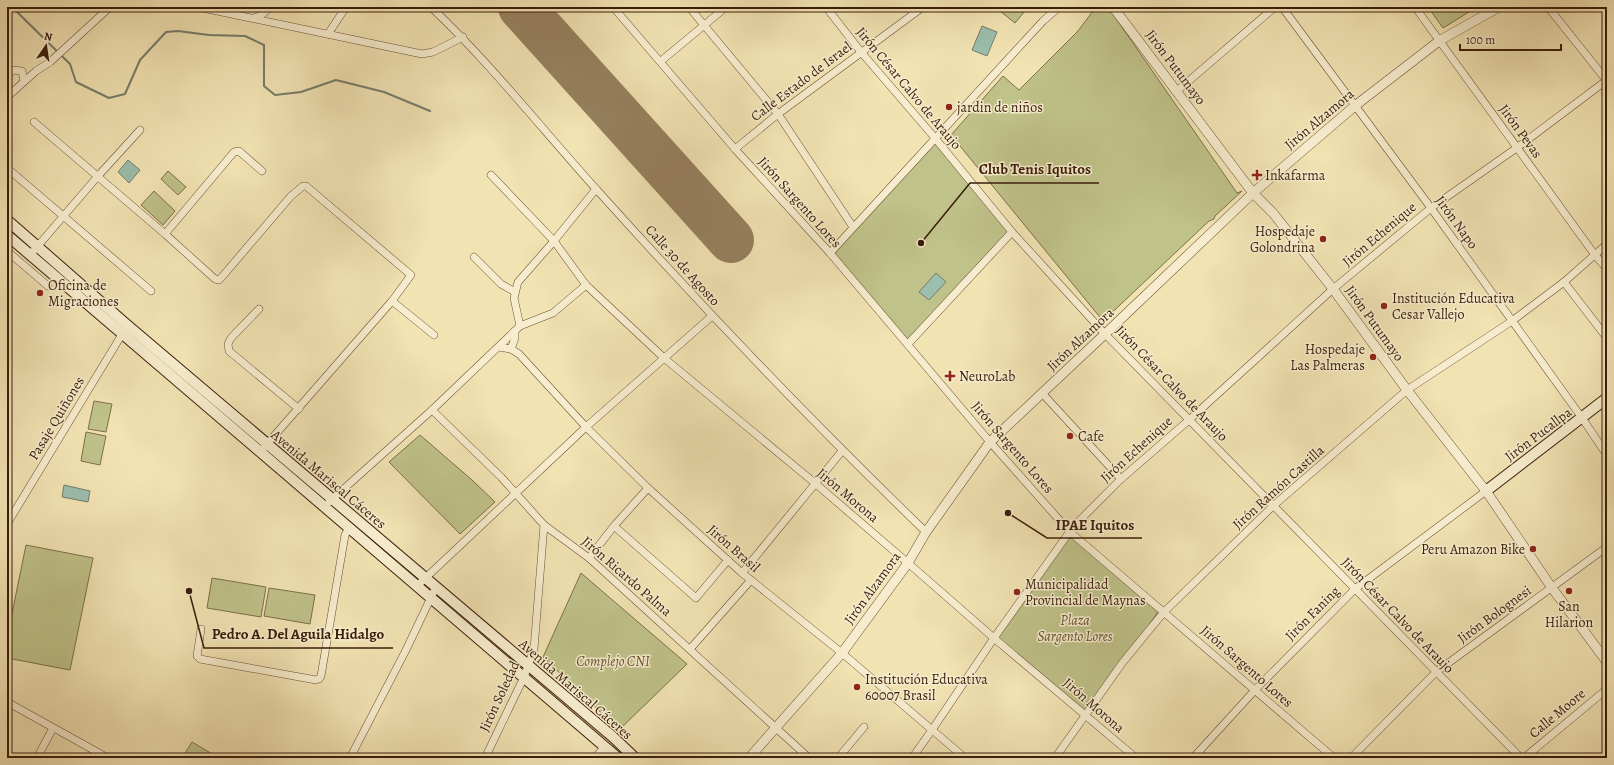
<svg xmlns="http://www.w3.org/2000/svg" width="1614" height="765" viewBox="0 0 1614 765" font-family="Alegreya,serif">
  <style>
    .green { fill: #bfc289; stroke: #7d6f4a }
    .water { fill: #9bbead; stroke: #757d6c }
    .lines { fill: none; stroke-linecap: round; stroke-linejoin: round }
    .stream { stroke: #757d6c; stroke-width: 2 }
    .runway { stroke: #96805e; stroke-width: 46 }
    .minor-casing { stroke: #694e34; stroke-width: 8 }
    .tertiary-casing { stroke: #694e34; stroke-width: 10 }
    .secondary-casing { stroke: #3b1c0a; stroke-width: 12 }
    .minor { stroke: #f7edce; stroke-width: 7 }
    .tertiary { stroke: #f7edce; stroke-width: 9 }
    .secondary { stroke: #f7edce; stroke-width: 10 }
    .poi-dot { fill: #8f2418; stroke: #f7edce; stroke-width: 1.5 }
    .labels { text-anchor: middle; stroke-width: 3; stroke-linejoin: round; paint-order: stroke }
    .street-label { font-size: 14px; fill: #3b1c0a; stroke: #f7edce }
    .poi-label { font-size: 14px; fill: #3b1c0a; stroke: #f7edce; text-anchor: start }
    .park-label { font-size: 14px; font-style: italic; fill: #634e30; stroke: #f7edce }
    .leader { fill: none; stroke: #3b1c0a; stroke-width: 1.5 }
    .callout-dot { fill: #3b1c0a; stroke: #f7edce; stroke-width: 1.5 }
    .callout-label { font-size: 15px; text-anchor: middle; font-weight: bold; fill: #3b1c0a; stroke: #f7edce; stroke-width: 3; stroke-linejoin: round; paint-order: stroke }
  </style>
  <rect width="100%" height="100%" fill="#f2e3b3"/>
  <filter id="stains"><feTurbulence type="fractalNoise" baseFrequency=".005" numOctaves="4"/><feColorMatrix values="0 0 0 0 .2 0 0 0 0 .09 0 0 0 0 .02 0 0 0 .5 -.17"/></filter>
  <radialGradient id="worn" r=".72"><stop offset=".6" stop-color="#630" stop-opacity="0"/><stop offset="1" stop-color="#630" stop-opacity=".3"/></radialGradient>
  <g class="green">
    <polygon points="995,7 1020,7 1025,11 1015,23"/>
    <polygon points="1097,7 1108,7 1237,193 1242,191 1215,216 1214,219 1209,221 1103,321 951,135 1003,76 1019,90 1078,31 1093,11"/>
    <polygon points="1428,7 1477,7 1443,28"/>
    <polygon points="935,138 1012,232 908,344 830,253"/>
    <polygon points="168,171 186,187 178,195 161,179"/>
    <polygon points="154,191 175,211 163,225 141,205"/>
    <polygon points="94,401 112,404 106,432 88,429"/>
    <polygon points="86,432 106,436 100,465 81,461"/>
    <polygon points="420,435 472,480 495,502 460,534 389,462"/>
    <polygon points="1070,532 1160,609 1086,716 994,638"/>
    <polygon points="26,545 93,558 70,670 7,658 7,638"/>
    <polygon points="581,573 687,664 619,730 543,657"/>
    <polygon points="212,578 266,587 261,617 207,608"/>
    <polygon points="269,588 315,595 310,624 264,616"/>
    <polygon points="192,742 219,758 182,758"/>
  </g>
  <g class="water">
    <polygon points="982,26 997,32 987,56 972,50"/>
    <polygon points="128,160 140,170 129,183 118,172"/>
    <polygon points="936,273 946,282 929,300 919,292"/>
    <polygon points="64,485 90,491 88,502 62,497"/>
  </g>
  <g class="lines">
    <polyline class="stream" points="12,7 70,64 76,82 109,98 125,94 140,60 166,32 178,31 209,35 245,36 264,45 264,86 275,95 301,92 336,80 384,92 430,111"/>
    <polyline class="runway" points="521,7 731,240"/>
    <defs>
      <g id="minor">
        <polyline points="198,7 422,54 433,52 463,37"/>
        <path d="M431,7C491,64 542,129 597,190C703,308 812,422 926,532"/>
        <polyline points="613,7 735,149 830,253 990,442 1070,532 1334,758"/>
        <polyline points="689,7 778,114 853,227"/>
        <polyline points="826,7 861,52 935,138 1012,232 1105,334 1521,758"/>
        <polyline points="909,7 914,13"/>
        <polyline points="1282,7 1431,208 1582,418 1607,455"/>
        <polyline points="1415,7 1595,255 1607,269"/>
        <polyline points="1548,7 1607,81"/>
        <polyline points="253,18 260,16 271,7"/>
        <polyline points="328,34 346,7"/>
        <polyline points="661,61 726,7"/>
        <polyline points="7,76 13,70 22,71 24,81"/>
        <polyline points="1177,91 1275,7"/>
        <polyline points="7,97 36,71 50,62 110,7"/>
        <polyline points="34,122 165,234 215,279 219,280 221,278 291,196 303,186 306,186 411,275 392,301 260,452"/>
        <polyline points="735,149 778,114 923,7"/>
        <polyline points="7,168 151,291"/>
        <polyline points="491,175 554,241 586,285 664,358 816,484 908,563 995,639 1136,758"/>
        <polyline points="165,234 234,152 239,151 262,171"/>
        <polyline points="7,251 48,286"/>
        <polyline points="830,253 1043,21 1059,7"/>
        <polyline points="30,255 98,176 140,130"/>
        <polyline points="474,257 501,284 515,292"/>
        <polyline points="1564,282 1607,338"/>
        <polyline points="392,301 434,335"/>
        <polyline points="259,309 231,338 228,344 229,351 299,409"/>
        <polyline points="520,326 553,313 586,285"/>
        <polyline points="908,344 1012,232"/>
        <polyline points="499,347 511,349 519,354 586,427 648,488 742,573 842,653 965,758"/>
        <polyline points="511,349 515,338 515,331"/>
        <polyline points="1042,393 1121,479"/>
        <polyline points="432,410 501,477 544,525 589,558 809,758"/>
        <polyline points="329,502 432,410 520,326 514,298 518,282 554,241 596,189"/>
        <polyline points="7,524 124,331"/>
        <polyline points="614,526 696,598 728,560"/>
        <polyline points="589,558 614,526 648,488"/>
        <polyline points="742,573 842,451"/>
        <polyline points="417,586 586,427 712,316"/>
        <polyline points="201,629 197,656 200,659 316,680 319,679 321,676 345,535 349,528"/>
        <polyline points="690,649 751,580"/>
        <polyline points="7,702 108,758"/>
        <polyline points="37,758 53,728"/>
        <polyline points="350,758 406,650 436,587"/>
        <polyline points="485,758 524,677 534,649 544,525"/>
        <polyline points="595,758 605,746"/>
        <polyline points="838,758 864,727"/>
        <polyline points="912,758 932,730 994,638 1073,527 1121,479 1189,420 1333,289 1431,208 1518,147 1607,80"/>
        <polyline points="1055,758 1123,662 1164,612 1273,506 1407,390 1512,321 1564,282 1607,244"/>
        <polyline points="1193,758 1255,690 1355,589 1486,491"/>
        <polyline points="1351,758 1436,672 1607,547"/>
        <polyline points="1524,758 1607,689"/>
      </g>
      <g id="tertiary">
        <polyline points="1113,7 1253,193 1273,213 1333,289 1407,390 1486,491 1552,588 1607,662"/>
        <polyline points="749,758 842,653 908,563 926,532 990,442 1105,334 1253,193 1356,105 1439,41 1499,7"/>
      </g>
      <g id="secondary">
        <polyline points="7,220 127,325 528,665 613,737 635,758"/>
        <polyline points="7,235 618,758"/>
        <polyline points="1486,491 1607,398"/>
      </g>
    </defs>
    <use href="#minor" class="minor-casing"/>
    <use href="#tertiary" class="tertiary-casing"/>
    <use href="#secondary" class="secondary-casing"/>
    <use href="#minor" class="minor"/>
    <use href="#tertiary" class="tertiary"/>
    <use href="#secondary" class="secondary"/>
  </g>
  <g class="poi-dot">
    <circle cx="949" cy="107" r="4"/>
    <path d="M1255 169h4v4h4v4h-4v4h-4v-4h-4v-4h4z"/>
    <circle cx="1323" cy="239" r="4"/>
    <circle cx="40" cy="293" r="4"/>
    <circle cx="1384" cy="306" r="4"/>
    <circle cx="1373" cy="357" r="4"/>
    <path d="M948 370h4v4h4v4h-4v4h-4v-4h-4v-4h4z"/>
    <circle cx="1070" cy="436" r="4"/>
    <circle cx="1533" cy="549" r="4"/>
    <circle cx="1569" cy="591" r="4"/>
    <circle cx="1017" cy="592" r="4"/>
    <circle cx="857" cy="687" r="4"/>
  </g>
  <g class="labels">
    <g class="street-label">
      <text transform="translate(1176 67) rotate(53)" y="5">Jirón Putumayo</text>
      <text transform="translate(801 81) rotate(-37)" y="5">Calle Estado de Israel</text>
      <text transform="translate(909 88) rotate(50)" y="5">Jirón César Calvo de Araujo</text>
      <text transform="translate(1319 119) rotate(-40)" y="5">Jirón Alzamora</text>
      <text transform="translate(1521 131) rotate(54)" y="5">Jirón Pevas</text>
      <text transform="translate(800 202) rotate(48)" y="5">Jirón Sargento Lores</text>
      <text transform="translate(1457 222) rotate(54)" y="5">Jirón Napo</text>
      <text transform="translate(1379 234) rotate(-40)" y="5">Jirón Echenique</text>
      <text transform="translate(683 265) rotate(48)" y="5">Calle 30 de Agosto</text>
      <text transform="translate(1375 323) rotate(54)" y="5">Jirón Putumayo</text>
      <text transform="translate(1080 339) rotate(-43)" y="5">Jirón Alzamora</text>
      <text transform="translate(1172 383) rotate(46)" y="5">Jirón César Calvo de Araujo</text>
      <text transform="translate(56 418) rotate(-59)" y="5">Pasaje Quiñones</text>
      <text transform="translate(1538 434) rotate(-37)" y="5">Jirón Pucallpa</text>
      <text transform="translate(1013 447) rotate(49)" y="5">Jirón Sargento Lores</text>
      <text transform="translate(1136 449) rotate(-42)" y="5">Jirón Echenique</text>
      <text transform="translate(329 479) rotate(40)" y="5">Avenida Mariscal Cáceres</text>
      <text transform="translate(1278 487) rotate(-42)" y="5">Jirón Ramón Castilla</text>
      <text transform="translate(848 495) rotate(40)" y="5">Jirón Morona</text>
      <text transform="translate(734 548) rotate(41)" y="5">Jirón Brasil</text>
      <text transform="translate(627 576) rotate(41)" y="5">Jirón Ricardo Palma</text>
      <text transform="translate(872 588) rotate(-54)" y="5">Jirón Alzamora</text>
      <text transform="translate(1312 613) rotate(-45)" y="5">Jirón Faning</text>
      <text transform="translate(1494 614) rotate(-36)" y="5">Jirón Bolognesi</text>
      <text transform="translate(1398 615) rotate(46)" y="5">Jirón César Calvo de Araujo</text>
      <text transform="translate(1247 666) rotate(41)" y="5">Jirón Sargento Lores</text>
      <text transform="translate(576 689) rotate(41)" y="5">Avenida Mariscal Cáceres</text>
      <text transform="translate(499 696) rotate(-65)" y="5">Jirón Soledad</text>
      <text transform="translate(1094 705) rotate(41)" y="5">Jirón Morona</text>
      <text transform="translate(1557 713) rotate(-40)" y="5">Calle Moore</text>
    </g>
    <g class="poi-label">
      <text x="957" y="112">jardin de niños</text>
      <text x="1265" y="180">Inkafarma</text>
      <text x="1315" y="236" text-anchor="end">Hospedaje<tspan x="1315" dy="16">Golondrina</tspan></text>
      <text x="48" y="290">Oficina de<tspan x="48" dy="16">Migraciones</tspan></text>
      <text x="1392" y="303">Institución Educativa<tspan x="1392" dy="16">Cesar Vallejo</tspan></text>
      <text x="1365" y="354" text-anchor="end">Hospedaje<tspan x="1365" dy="16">Las Palmeras</tspan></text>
      <text x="959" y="381">NeuroLab</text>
      <text x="1078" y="441">Cafe</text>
      <text x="1525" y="554" text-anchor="end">Peru Amazon Bike</text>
      <text x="1025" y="589">Municipalidad<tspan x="1025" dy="16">Provincial de Maynas</tspan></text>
      <text x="1569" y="611" text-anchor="middle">San<tspan x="1569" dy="16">Hilarion</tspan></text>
      <text x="865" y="684">Institución Educativa<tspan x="865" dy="16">60007 Brasil</tspan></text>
    </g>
    <g class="park-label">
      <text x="1075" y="625">Plaza<tspan x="1075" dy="16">Sargento Lores</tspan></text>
      <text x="613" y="666">Complejo CNI</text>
    </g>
  </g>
  <path class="leader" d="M921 243L970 183H1099M1008 513L1047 538H1142M189 591L204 648H393"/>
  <g class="callout-dot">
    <circle cx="921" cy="243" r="4"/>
    <circle cx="1008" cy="513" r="4"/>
    <circle cx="189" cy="591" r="4"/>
  </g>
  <g class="callout-label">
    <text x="1035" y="174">Club Tenis Iquitos</text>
    <text x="1095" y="530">IPAE Iquitos</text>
    <text x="298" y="639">Pedro A. Del Aguila Hidalgo</text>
  </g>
  <rect width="1614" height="765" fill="none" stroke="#f2e3b3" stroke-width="24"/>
  <rect x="8" y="8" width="1598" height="749" fill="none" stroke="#3b1c0a" stroke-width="2"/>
  <rect x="12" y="12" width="1590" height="741" fill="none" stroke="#3b1c0a"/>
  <g transform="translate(46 46) rotate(13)" stroke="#f7edce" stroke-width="3" paint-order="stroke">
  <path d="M0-3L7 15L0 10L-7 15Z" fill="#3b1c0a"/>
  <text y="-6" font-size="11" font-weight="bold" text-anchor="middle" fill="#3b1c0a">N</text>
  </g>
  <path d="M1460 44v6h101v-6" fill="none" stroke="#3b1c0a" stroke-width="2"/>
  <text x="1466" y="44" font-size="12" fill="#3b1c0a" stroke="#f7edce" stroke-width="3" paint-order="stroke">100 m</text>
  <rect width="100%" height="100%" filter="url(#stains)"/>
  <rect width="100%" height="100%" fill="url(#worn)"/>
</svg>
